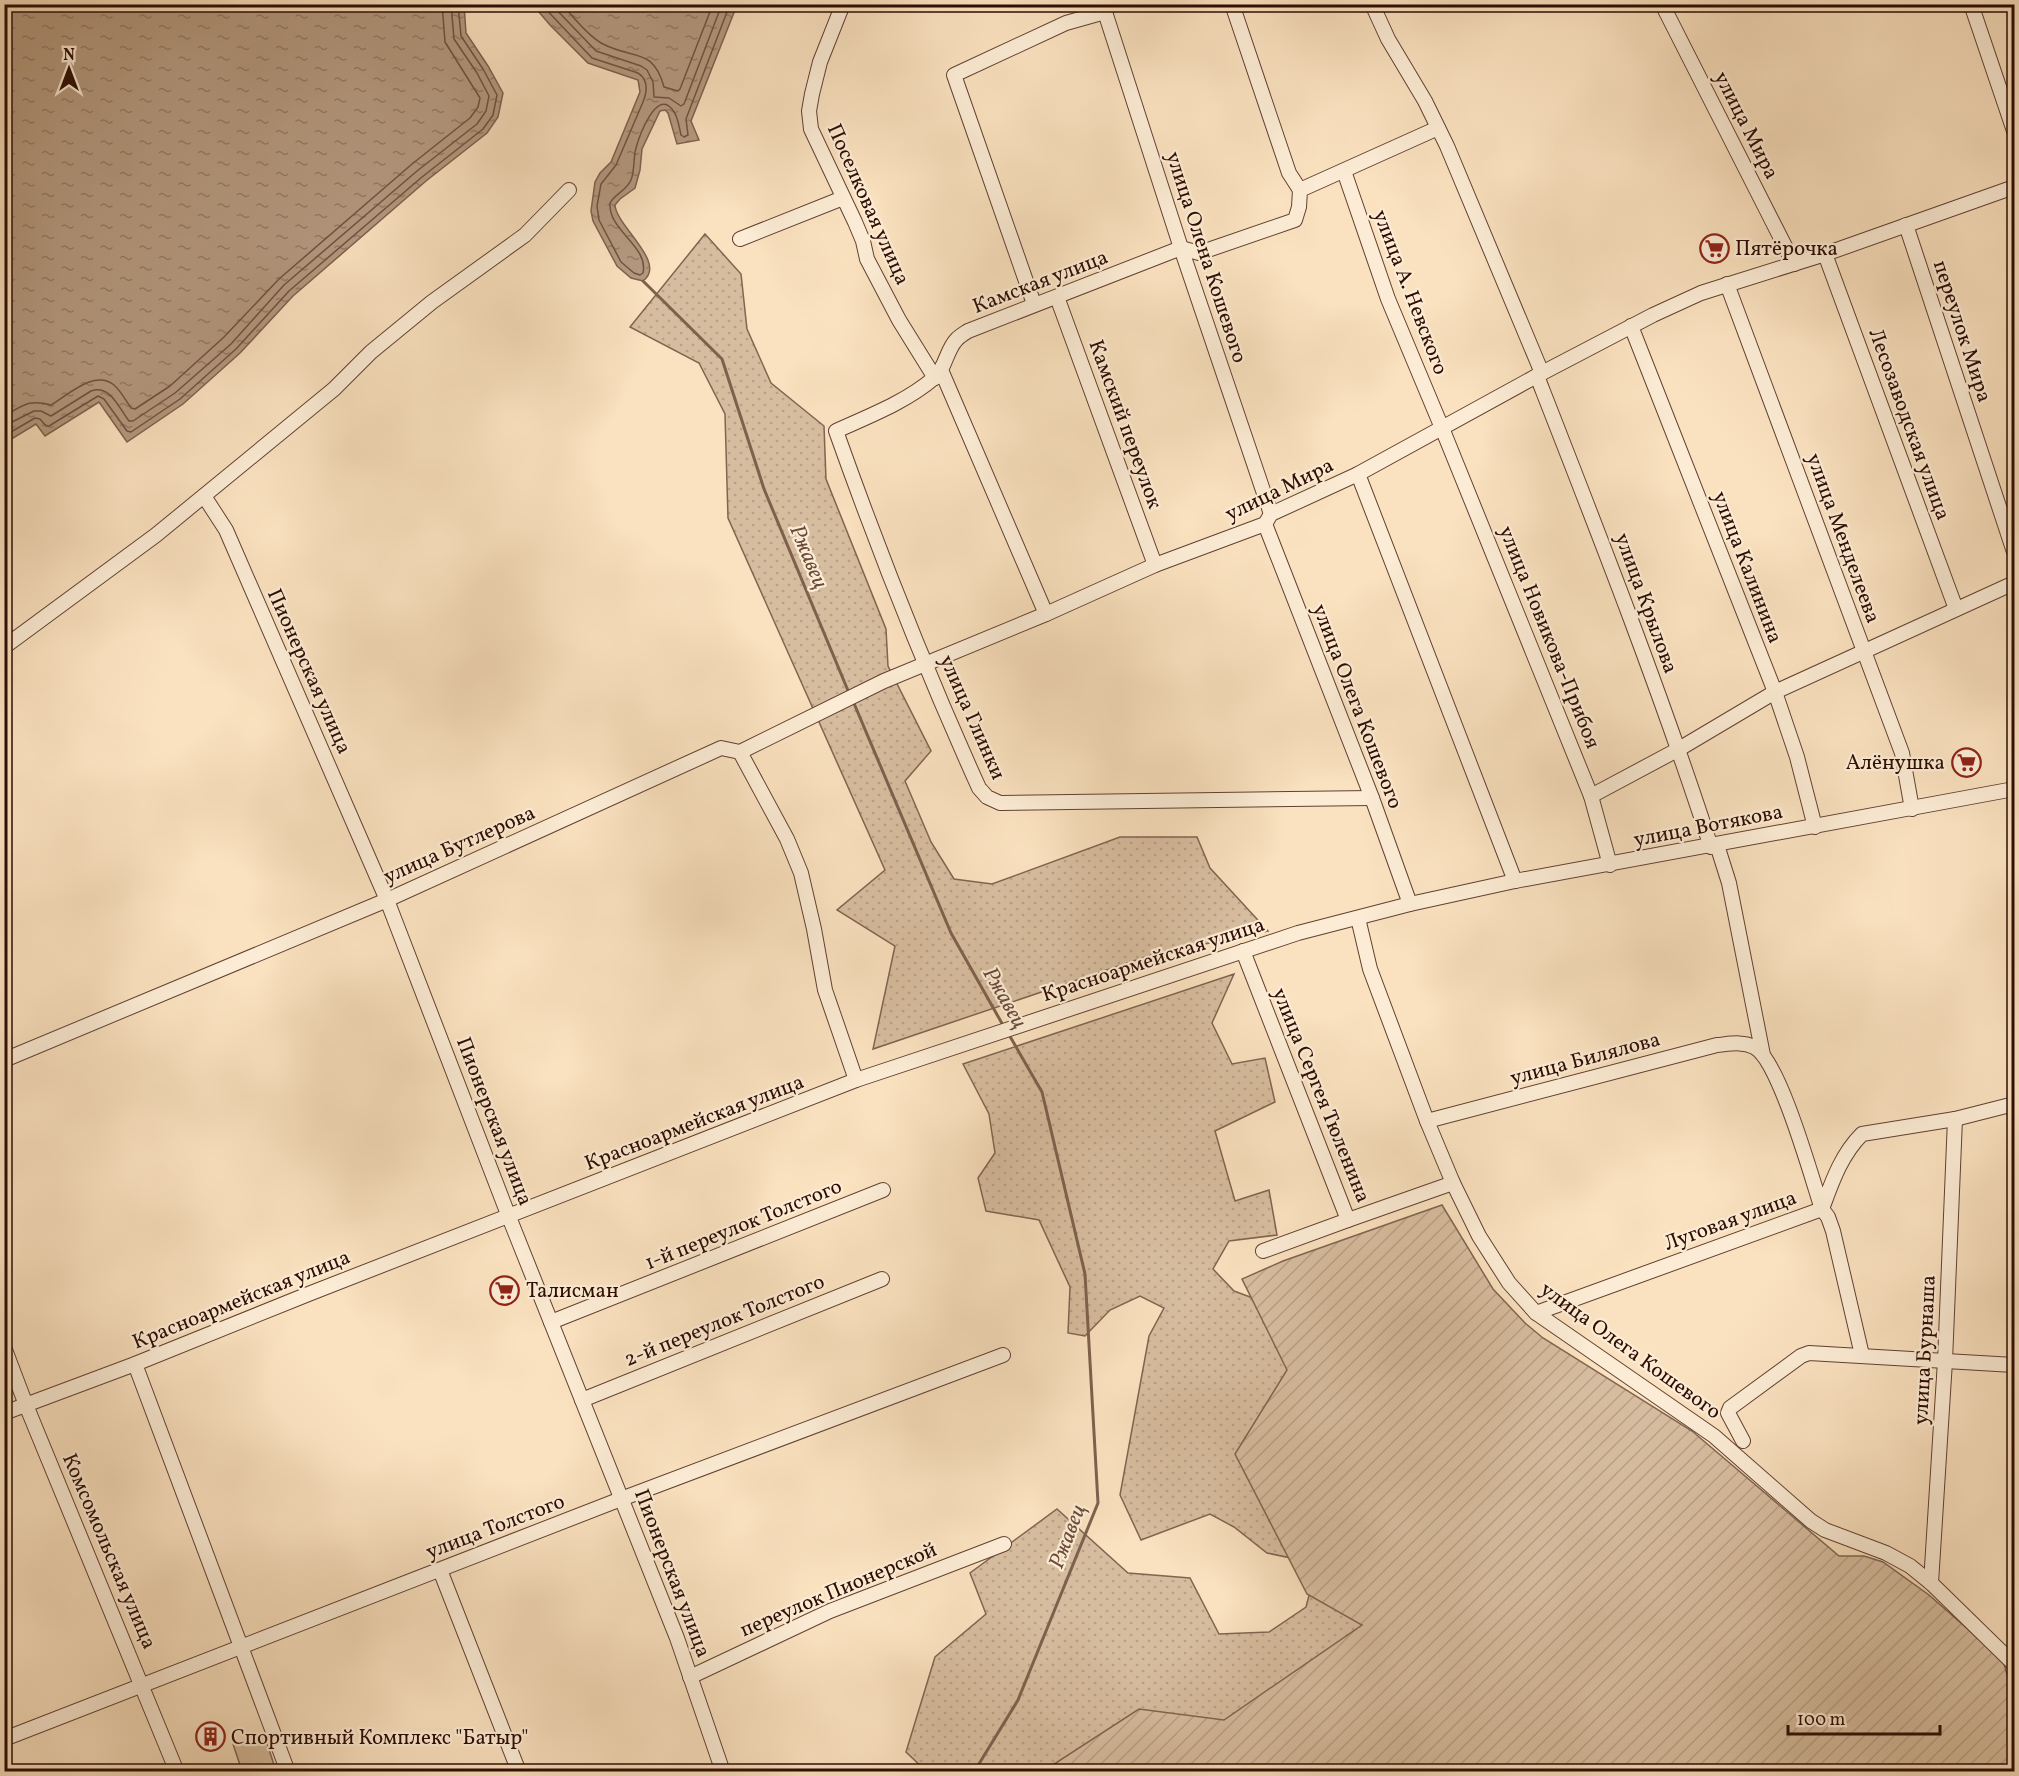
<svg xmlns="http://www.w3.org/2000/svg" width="2019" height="1776" viewBox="0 0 2019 1776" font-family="Vollkorn,serif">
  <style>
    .grass { fill: url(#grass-dots); stroke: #826450; stroke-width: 1.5 }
    .garden { fill: url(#garden-furrows); stroke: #826450; stroke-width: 1.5 }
    .pitch { fill: #d7bd9f; stroke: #826450; stroke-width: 1.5 }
    .water { fill: url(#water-ripples); stroke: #7e614d; stroke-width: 1.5 }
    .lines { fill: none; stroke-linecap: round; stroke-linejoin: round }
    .shore { stroke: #705240; stroke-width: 1.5 }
    .stream { stroke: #7e614d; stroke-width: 3 }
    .minor-casing { stroke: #604131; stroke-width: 16 }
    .minor { stroke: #fcecd5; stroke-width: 14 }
    .labels { text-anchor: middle; stroke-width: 4.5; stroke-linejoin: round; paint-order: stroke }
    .street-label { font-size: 21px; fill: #2d0c02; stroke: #fcecd5 }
    .poi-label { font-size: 21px; fill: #2d0c02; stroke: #fcecd5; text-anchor: start }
    .water-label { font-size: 22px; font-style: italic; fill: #6a4b3a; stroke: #fcecd5 }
  </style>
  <defs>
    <pattern id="grass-dots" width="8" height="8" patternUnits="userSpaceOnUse" patternTransform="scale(1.5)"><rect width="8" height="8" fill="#d7bd9f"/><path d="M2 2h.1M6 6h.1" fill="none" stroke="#b9a187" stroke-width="1.8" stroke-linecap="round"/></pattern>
    <pattern id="garden-furrows" width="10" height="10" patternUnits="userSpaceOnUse" patternTransform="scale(1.5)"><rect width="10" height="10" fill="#d7bd9f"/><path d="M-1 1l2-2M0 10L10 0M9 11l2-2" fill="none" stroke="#b9a187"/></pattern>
    <pattern id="water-ripples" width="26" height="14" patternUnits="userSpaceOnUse" patternTransform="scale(1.5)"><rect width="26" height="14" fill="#b4997f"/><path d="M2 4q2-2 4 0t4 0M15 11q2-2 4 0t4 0" fill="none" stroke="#937b66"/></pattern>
  </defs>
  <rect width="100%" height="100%" fill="#fae1bf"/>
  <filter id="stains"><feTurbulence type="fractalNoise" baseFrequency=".00333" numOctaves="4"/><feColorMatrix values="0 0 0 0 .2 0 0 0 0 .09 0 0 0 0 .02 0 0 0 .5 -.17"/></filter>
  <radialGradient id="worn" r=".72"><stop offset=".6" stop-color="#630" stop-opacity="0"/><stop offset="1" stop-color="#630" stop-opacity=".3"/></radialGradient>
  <g class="grass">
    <polygon points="705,234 741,274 747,329 771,383 824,426 826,479 886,629 888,666 931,751 905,781 931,842 954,879 992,884 1120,837 1197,837 1210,868 1268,931 1151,955 873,1049 895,946 837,910 885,870 728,518 725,414 699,363 630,327"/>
    <polygon points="1234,974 1212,1023 1232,1064 1265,1058 1275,1102 1215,1131 1235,1201 1269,1190 1277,1235 1229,1241 1213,1269 1234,1291 1272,1305 1308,1354 1310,1562 1267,1553 1234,1527 1210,1514 1141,1540 1120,1495 1149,1336 1164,1308 1140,1296 1110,1310 1085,1336 1068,1333 1070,1287 1039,1220 986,1211 978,1178 995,1153 989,1114 963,1064"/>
    <polygon points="1057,1509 1128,1573 1190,1578 1219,1634 1269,1632 1306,1607 1312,1584 1601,1580 1095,1771 926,1771 906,1752 935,1657 986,1614 970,1573"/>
  </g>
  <polygon class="garden" points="1442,1205 1493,1289 1525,1323 1543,1338 1692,1431 1839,1556 1864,1556 1883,1562 1929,1595 2003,1660 2008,1678 2014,1684 2014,1771 1048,1772 1051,1766 1139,1709 1224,1720 1362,1625 1307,1594 1235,1454 1287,1370 1242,1279 1283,1261"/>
  <polygon class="pitch" points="264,1734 276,1771 242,1771 233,1744"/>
  <g class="water">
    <polygon points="5,4 464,5 466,33 488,66 503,93 498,117 487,133 426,181 293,296 240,353 183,404 127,442 99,402 45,436 36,424 5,443"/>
    <path d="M533,5H737L691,121L699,140L677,144L668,113L665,110L660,111L642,149L640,170L635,188L620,199L615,205C616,226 668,263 643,281L631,278L617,266L593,221L591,211L595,182L600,173L611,162L640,92L638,80L588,63L550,25Z"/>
  </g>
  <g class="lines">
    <g class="shore">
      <path d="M541,4L592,58L638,73C649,80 647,92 643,102L616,165L601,184L597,206L599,220L621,262L634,273L640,275L643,273C649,246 608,231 610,203C615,194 627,190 631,180C635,170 633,159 636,148C639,137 656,89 672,109C678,115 679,127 681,135L684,137L688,135L686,119L730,4"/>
      <polyline points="551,4 596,51 641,66 647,70 653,82 654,97 669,98 681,106 684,104 722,4"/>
      <path d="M562,4C571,15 591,38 603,44C634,60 653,47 664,87L678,91L680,89L713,4"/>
      <path d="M4,416C24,405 29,399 51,405C68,395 95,369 114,385C121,391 126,401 131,408L135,409L170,386L224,337L279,279L412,164L470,118L478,107L480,98L445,42L442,4"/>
      <path d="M4,426L34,411H41L51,416L91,391C110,384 119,408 129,421H133L175,393L231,344L284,285L417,171L477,124L486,111L489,96L477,73L454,39L451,4"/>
      <polyline points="4,436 35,418 40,419 46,426 49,426 98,396 104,399 127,431 131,432 180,399 236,349 289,291 422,177 483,129 493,115 497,95 483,69 461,36 458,4"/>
    </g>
    <g class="stream">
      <polyline points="643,281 722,359 764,489 849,693"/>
      <polyline points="853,701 951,933 1004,1027"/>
      <polyline points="974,1772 1018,1700 1098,1503 1085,1274 1042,1092 1008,1033"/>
    </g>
    <defs>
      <g id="minor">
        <polyline points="843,4 820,62 812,94 809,111 811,129 855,222 863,241 867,259 899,320 935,378"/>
        <polyline points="1232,4 1289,173 1300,190"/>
        <polyline points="1372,4 1388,39 1425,101 1447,146 1542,373"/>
        <polyline points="1662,4 1794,264"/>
        <polyline points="1971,4 2014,131"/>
        <polyline points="1105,12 1181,248 1271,514"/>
        <polyline points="1344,171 1388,299 1442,428 1591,796 1610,865"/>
        <polyline points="1906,225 2014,552"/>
        <polyline points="740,239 843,198"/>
        <polyline points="1825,254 1956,609"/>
        <polyline points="1727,284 1902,753 1912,809"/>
        <polyline points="1057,297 1155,565"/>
        <polyline points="1034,304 954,75 1066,23 1105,12 1110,4"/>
        <polyline points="1631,326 1775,692 1797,757 1815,827"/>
        <polyline points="941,370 1046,614"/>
        <path d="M1537,376C1598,532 1659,687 1711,847"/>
        <polyline points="1358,474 1515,881"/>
        <polyline points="204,496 226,530 387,900 509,1217 677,1638 723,1772"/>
        <polyline points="1265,524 1372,798 1410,904"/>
        <polyline points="4,647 156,535 334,389 371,352 432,302 525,235 569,190"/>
        <polyline points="740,752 787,839 801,873 814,929 825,990 856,1080"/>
        <polyline points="1591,796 1679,749 1775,692 2014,583"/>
        <path d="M1372,798L1000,803L987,797L979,788C926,671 879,552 836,431C869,416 906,402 934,378C946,368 946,350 957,339C960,336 965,333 968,331L1181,248L1199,253L1295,220L1299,207L1300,190L1438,128"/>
        <polyline points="1717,845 1729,883 1763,1055"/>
        <polyline points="1358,918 1370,969 1427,1121 1453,1183 1479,1236 1509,1283 1536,1313 1714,1436 1811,1521 1825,1530 1886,1553 1910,1566 1931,1583 2014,1664"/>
        <polyline points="1243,951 1348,1220 1453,1183"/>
        <polyline points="4,1060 387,900 721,748 740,752 884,681 1046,614 1155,565 1265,524 1271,514 1358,474 1542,373 1653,315 1701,293 1825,254 2014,187"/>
        <path d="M1427,1121L1717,1045C1729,1044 1743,1041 1754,1047C1779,1059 1812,1179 1822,1209C1832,1182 1841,1155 1862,1134L1955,1119L2014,1104"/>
        <polyline points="1263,1251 1348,1220"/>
        <polyline points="1536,1313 1822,1209 1828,1217 1833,1231 1862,1355"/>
        <polyline points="551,1322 883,1190"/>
        <polyline points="4,1347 26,1405 177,1772"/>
        <polyline points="135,1364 288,1772"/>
        <polyline points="582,1400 882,1279"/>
        <polyline points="4,1413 135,1364 311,1293 856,1080 1298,933 1410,904 1515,881 2014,789"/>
        <polyline points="1743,1441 1728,1413 1730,1408 1801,1356 1809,1353 2014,1365"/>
        <polyline points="440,1570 519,1772"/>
        <polyline points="1931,1583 1945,1361 1955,1119"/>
        <polyline points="690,1677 830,1611 1004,1544"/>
        <polyline points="4,1739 621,1499 1003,1355"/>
      </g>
    </defs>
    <use href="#minor" class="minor-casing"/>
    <use href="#minor" class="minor"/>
  </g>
  <defs>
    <symbol id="supermarket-ring" viewBox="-11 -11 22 22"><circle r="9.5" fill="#fcecd5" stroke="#8f2418" stroke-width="1.5"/><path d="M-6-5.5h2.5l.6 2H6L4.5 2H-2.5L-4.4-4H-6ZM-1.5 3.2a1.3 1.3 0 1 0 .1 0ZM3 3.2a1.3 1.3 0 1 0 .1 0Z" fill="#8f2418"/></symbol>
    <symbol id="building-ring" viewBox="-11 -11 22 22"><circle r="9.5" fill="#fcecd5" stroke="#8f2418" stroke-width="1.5"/><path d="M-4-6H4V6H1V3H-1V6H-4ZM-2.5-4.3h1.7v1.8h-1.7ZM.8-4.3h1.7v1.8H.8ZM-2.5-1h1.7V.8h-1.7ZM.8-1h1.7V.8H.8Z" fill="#8f2418"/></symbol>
  </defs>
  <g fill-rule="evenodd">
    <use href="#supermarket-ring" x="1698" y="232" width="33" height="33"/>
    <use href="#supermarket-ring" x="1950" y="746" width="33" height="33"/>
    <use href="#supermarket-ring" x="488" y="1274" width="33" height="33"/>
    <use href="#building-ring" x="194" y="1720" width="33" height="33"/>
  </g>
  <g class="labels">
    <g class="street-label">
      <text transform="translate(1747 125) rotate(63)" y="7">улица Мира</text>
      <text transform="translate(869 204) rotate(66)" y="7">Поселковая улица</text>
      <text transform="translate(1207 257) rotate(72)" y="7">улица Олена Кошевого</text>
      <text transform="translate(1040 281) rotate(-21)" y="7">Камская улица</text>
      <text transform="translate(1411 292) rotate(69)" y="7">улица А. Невского</text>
      <text transform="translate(1963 331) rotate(72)" y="7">переулок Мира</text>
      <text transform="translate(1126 424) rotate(70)" y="7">Камский переулок</text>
      <text transform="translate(1910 424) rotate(70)" y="7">Лесозаводская улица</text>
      <text transform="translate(1279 489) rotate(-26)" y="7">улица Мира</text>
      <text transform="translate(1844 538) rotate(70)" y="7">улица Менделеева</text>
      <text transform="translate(1748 567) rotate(69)" y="7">улица Калинина</text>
      <text transform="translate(1647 603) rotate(70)" y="7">улица Крылова</text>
      <text transform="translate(1550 637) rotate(68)" y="7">улица Новикова-Прибоя</text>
      <text transform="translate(310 671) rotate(66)" y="7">Пионерская улица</text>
      <text transform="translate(1358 706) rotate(69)" y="7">улица Олега Кошевого</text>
      <text transform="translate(973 717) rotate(66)" y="7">улица Глинки</text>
      <text transform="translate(1708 825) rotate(-11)" y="7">улица Вотякова</text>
      <text transform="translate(459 844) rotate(-24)" y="7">улица Бутлерова</text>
      <text transform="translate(1153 959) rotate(-18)" y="7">Красноармейская улица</text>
      <text transform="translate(1585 1058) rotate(-15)" y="7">улица Билялова</text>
      <text transform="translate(1322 1095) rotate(68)" y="7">улица Сергея Тюленина</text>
      <text transform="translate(495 1121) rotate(69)" y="7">Пионерская улица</text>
      <text transform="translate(694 1122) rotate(-21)" y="7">Красноармейская улица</text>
      <text transform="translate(1730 1220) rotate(-20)" y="7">Луговая улица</text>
      <text transform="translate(743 1224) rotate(-22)" y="7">1-й переулок Толстого</text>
      <text transform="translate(241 1299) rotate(-22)" y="7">Красноармейская улица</text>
      <text transform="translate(724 1320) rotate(-22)" y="7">2-й переулок Толстого</text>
      <text transform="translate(1631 1350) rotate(36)" y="7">улица Олега Кошевого</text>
      <text transform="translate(1924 1350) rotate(-87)" y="7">улица Бурнаша</text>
      <text transform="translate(495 1526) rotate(-21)" y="7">улица Толстого</text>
      <text transform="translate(110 1551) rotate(67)" y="7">Комсомольская улица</text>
      <text transform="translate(673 1573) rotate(69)" y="7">Пионерская улица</text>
      <text transform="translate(838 1589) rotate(-23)" y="7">переулок Пионерской</text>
    </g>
    <g class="poi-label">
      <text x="1735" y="255">Пятёрочка</text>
      <text x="1945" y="769" text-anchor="end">Алёнушка</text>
      <text x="526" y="1297">Талисман</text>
      <text x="231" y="1744">Спортивный Комплекс "Батыр"</text>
    </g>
    <g class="water-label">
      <text transform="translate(810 556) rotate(67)" y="8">Ржавец</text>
      <text transform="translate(1006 997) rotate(60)" y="8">Ржавец</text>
      <text transform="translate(1066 1536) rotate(-69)" y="8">Ржавец</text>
    </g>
  </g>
  <rect width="2019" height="1776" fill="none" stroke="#fae1bf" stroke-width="24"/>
  <rect x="6" y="6" width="2007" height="1764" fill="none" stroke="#2d0c02" stroke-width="3"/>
  <rect x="12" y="12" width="1995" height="1752" fill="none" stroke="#2d0c02" stroke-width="1.5"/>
  <g transform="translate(69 69)" stroke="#fcecd5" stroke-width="4.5" paint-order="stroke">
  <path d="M0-4.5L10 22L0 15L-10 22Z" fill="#2d0c02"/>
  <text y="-9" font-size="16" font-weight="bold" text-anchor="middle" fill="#2d0c02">N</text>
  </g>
  <path d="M1788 1725v9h152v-9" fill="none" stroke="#2d0c02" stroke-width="3"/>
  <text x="1797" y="1725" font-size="18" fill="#2d0c02" stroke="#fcecd5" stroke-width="4.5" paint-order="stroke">100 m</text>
  <rect width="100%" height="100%" filter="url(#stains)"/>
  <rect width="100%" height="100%" fill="url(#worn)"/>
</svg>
